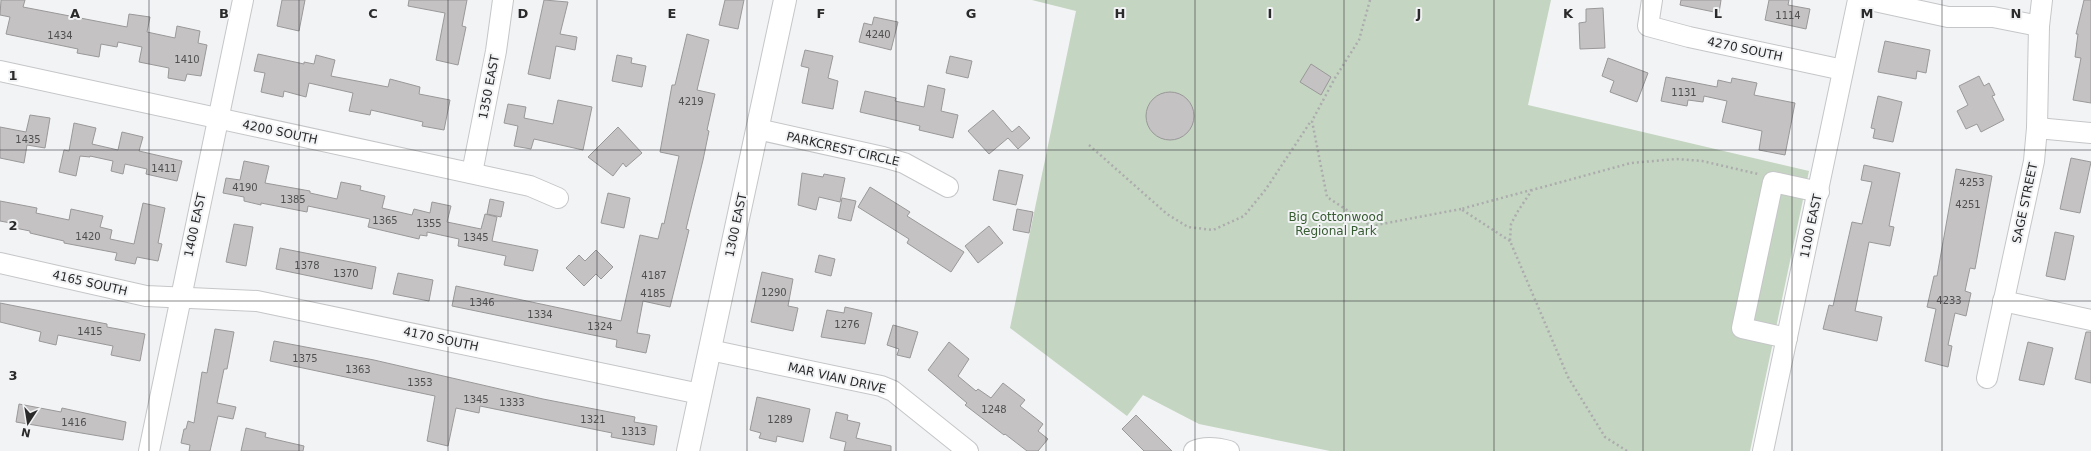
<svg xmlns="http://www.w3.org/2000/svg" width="2091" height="451" viewBox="0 0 2091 451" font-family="'DejaVu Sans',sans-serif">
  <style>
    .green { fill: #c4d5c1 }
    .building { fill: #c4c2c3; stroke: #9a9899 }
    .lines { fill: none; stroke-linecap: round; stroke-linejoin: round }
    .minor-casing { stroke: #c5c6c8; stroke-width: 22 }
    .major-casing { stroke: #c5c6c8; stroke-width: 24 }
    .path { stroke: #acacae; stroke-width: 2.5; stroke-dasharray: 2 3; stroke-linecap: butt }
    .minor { stroke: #fff; stroke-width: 20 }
    .major { stroke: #fff; stroke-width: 22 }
    .grid { fill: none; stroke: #2a2a2b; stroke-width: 1; stroke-opacity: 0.55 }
    .labels { text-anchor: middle; stroke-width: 4; stroke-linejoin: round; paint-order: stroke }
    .number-label { font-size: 10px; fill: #505051 }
    .street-label { font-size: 12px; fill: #2a2a2b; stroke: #f2f3f5 }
    .park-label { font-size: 12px; fill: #375b31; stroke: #f2f3f5 }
    .grid-label { font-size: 13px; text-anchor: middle; font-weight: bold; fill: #2a2a2b; stroke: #f2f3f5; stroke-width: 4; stroke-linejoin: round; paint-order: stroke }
  </style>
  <rect width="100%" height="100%" fill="#f2f3f5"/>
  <polygon class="green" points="1032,0 1551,0 1528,105 1809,171 1750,451 1330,451 1199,424 1143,395 1127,416 1010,328 1076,11"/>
  <g class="building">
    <polygon points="1,0 25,0 23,7 127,27 129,14 150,17 147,32 175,38 177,26 200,31 198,43 207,45 201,76 187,74 185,81 168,78 169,68 139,62 142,47 118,42 117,47 101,44 99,57 77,53 78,49 6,34 10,17 0,15"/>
    <polygon points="282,0 305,0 299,31 277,26"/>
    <polygon points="409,0 467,0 462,26 466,27 458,65 436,60 445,13 408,6"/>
    <polygon points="544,0 568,2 560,34 577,37 575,50 556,46 550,79 528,74"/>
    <polygon points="725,0 744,0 738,29 719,25"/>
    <polygon points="1681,0 1721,0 1719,13 1680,5"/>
    <polygon points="1769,0 1789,0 1788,5 1810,9 1806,29 1765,20"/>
    <polygon points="2084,0 2091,0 2091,103 2073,100 2081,58 2075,57 2078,34 2076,34"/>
    <polygon points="1603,8 1605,48 1580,49 1579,23 1586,22 1586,9"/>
    <polygon points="874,17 898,22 891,50 859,42 864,23 872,25"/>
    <polygon points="687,34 709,40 697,90 715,94 707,130 709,131 703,160 686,229 689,230 670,307 643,301 637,333 650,335 646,353 616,347 617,340 452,306 456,286 621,321 640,235 658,239 662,223 664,224 679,156 660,152 672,85 675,85"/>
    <polygon points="1885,41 1930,50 1926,73 1917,71 1916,79 1878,72"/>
    <polygon points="805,50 833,56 828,78 838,81 833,109 802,103 809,68 801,66"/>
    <polygon points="258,54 304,64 304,62 314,64 316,55 335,60 331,76 388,87 390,79 420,87 419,94 450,100 444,130 422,126 423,122 371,110 370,115 349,111 353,93 309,83 306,97 284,91 283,97 261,92 265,73 254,71"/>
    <polygon points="617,55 632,58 631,63 646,66 642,87 612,81"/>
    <polygon points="950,56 972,61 968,78 946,73"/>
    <polygon points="1608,58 1648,73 1637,102 1610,92 1614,81 1602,76"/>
    <polygon points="1311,64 1331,77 1321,95 1300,82"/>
    <polygon points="1979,76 1984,86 1989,83 1995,95 1992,96 2004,120 1981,132 1977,124 1966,129 1957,111 1968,105 1959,86"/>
    <polygon points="1666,77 1717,87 1718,80 1731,83 1732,78 1757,83 1754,95 1795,103 1785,155 1759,150 1762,131 1722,122 1727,101 1704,96 1703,102 1688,100 1687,106 1661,101"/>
    <polygon points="928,85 945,89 941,111 958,115 953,138 919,130 920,126 860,112 865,91 896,98 895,101 924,107"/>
    <circle cx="1170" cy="116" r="24"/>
    <polygon points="1878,96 1902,102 1893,142 1873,138 1875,129 1871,128"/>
    <polygon points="558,100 592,107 583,150 534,139 531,149 514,146 518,126 504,123 508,104 526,107 524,118 553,124"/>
    <polygon points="993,110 1012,132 1019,126 1030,138 1018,149 1008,138 989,154 968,131"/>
    <polygon points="30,115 50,118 45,148 27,145 24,163 0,158 0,127 26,132"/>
    <polygon points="74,123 96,128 92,144 118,150 122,132 143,137 139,151 182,161 177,181 146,174 147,169 125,164 123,174 111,171 113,161 90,156 90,157 80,156 76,176 59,172 64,150 69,151"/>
    <polygon points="618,127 642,153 626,167 623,163 613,176 588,157"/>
    <polygon points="2071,158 2091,162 2080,213 2060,209"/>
    <polygon points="244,161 269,166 265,183 310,191 310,193 337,199 341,182 361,186 360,190 385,196 382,208 412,215 414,209 430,213 432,202 451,206 447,222 481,229 485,214 497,217 492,241 538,250 533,271 504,265 506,256 458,246 459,239 427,232 427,236 420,235 419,239 368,227 370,219 308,206 307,212 261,203 261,205 244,201 244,197 223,193 226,178 240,180"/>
    <polygon points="1864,165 1900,173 1889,226 1894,227 1890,246 1869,242 1855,311 1882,317 1877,341 1823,329 1829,305 1833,306 1852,222 1862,224 1872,182 1861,180"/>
    <polygon points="1956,169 1992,176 1975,269 1970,268 1965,291 1971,293 1966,316 1955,313 1948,345 1952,346 1948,367 1925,361 1936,309 1927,307 1934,276 1937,276"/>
    <polygon points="999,170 1023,175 1016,205 993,200"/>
    <polygon points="802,173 823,177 824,174 845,178 840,202 819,197 816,210 798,205"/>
    <polygon points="870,187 910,212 907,216 964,252 951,272 907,243 909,239 858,207"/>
    <polygon points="608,193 630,198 624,228 601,223"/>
    <polygon points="842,198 856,201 851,221 838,218"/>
    <polygon points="490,199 504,202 501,217 487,214"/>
    <polygon points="0,201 37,208 36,213 69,220 71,209 103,216 100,227 112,230 110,239 134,244 143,203 165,208 158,243 162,244 158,261 137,257 135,264 115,260 117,253 64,243 64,241 30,233 30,231 15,228 16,224 0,221"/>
    <polygon points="1017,209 1033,212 1029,233 1013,230"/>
    <polygon points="234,224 253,227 246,266 226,262"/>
    <polygon points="989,226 1003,243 978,263 965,246"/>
    <polygon points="2055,232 2074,236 2065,280 2046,276"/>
    <polygon points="280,248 376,267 372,289 276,269"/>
    <polygon points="596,250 613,267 601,279 596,274 584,286 566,268 579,255 585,261"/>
    <polygon points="819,255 835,259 831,276 815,272"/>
    <polygon points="762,272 793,279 788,306 798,308 793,331 751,322"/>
    <polygon points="398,273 433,280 429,301 393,294"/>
    <polygon points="0,303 107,324 107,327 145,334 140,361 111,355 113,346 58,335 56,345 39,341 41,332 0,322"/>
    <polygon points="845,307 872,313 865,344 821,337 827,310 844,313"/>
    <polygon points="893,325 918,332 910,358 897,355 899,349 887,345"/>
    <polygon points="215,329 234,332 227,369 224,369 217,403 236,407 233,419 218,416 210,451 189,451 190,445 181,443 184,429 186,429 188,421 194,423 202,372 207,373"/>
    <polygon points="2086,332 2091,332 2091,383 2075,379"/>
    <polygon points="274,341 374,360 543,399 635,417 634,422 657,426 654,445 611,437 612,433 480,406 479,413 456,408 448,446 427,441 435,396 270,361"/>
    <polygon points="949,342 969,359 958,376 976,391 978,389 991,398 1003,383 1025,400 1020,406 1043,424 1038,431 1048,439 1038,451 1027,451 1005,434 1004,435 965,405 967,403 928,370"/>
    <polygon points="2028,342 2053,348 2044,385 2019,380"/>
    <polygon points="757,397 810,409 803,442 777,436 776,442 759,438 761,433 750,430"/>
    <polygon points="19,404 61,412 62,408 126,422 123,440 16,422"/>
    <polygon points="836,412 848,415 847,420 860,423 856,438 891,446 891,451 844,451 846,442 830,438"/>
    <polygon points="1136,415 1172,451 1144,451 1122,429"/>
    <polygon points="246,428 266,433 265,437 304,446 303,451 241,451"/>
  </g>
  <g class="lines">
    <defs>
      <g id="minor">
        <polyline points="1652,0 1648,26 1689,37 1843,70"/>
        <polyline points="1870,0 1948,17 1993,17 2039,26"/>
        <polyline points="0,71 530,186 558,198"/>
        <polyline points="2037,128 2091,133"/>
        <polyline points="757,129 883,157 904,163 948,187"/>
        <polyline points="472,173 496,51 503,0"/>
        <polyline points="0,263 146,296 257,301 700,394"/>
        <polyline points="2003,301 2091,320"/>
        <polyline points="1787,338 1742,328 1773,182 1819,192"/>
        <polyline points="710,350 881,386 893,391 968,451"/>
        <polyline points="1987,378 2034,161 2037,128 2039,26 2042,0"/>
        <polyline points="149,451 243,0"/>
        <path d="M1194,451C1205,446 1218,448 1229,451"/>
        <polyline points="1763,451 1858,0"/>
      </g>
      <polyline id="major" points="688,451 785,0"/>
    </defs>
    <use href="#minor" class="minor-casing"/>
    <use href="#major" class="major-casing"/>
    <g class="path">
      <polyline points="1370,0 1359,40 1335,78 1312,121 1327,197 1371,226 1461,209"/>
      <polyline points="1089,145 1167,214 1188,227 1213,230 1244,216 1266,189 1311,121"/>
      <polyline points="1510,241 1461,209 1531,190"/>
      <polyline points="1627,451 1605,437 1568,377 1510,241 1511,224 1518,211 1532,190 1631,163 1676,159 1702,161 1758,174"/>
    </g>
    <use href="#minor" class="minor"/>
    <use href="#major" class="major"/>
  </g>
  <path class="grid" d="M149,0V451M299,0V451M448,0V451M597,0V451M747,0V451M896,0V451M1046,0V451M1195,0V451M1344,0V451M1494,0V451M1643,0V451M1792,0V451M1942,0V451M0,150H2091M0,301H2091"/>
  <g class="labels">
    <g class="number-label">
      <text x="1788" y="19">1114</text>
      <text x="878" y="38">4240</text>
      <text x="60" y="39">1434</text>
      <text x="187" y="63">1410</text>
      <text x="1684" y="96">1131</text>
      <text x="691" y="105">4219</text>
      <text x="28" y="143">1435</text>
      <text x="164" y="172">1411</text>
      <text x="1972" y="186">4253</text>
      <text x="245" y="191">4190</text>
      <text x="293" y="203">1385</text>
      <text x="1968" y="208">4251</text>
      <text x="385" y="224">1365</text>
      <text x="429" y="227">1355</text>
      <text x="88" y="240">1420</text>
      <text x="476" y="241">1345</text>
      <text x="307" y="269">1378</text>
      <text x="346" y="277">1370</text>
      <text x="654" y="279">4187</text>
      <text x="774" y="296">1290</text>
      <text x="653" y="297">4185</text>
      <text x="1949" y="304">4233</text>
      <text x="482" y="306">1346</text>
      <text x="540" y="318">1334</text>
      <text x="847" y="328">1276</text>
      <text x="600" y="330">1324</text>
      <text x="90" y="335">1415</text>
      <text x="305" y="362">1375</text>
      <text x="358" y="373">1363</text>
      <text x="420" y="386">1353</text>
      <text x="476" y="403">1345</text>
      <text x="512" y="406">1333</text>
      <text x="994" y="413">1248</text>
      <text x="593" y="423">1321</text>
      <text x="780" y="423">1289</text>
      <text x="74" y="426">1416</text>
      <text x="634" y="435">1313</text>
    </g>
    <g class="street-label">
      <text transform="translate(1745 49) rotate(12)" y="4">4270 SOUTH</text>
      <text transform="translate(489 87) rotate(-79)" y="4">1350 EAST</text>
      <text transform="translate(280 132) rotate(12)" y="4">4200 SOUTH</text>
      <text transform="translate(843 149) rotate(13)" y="4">PARKCREST CIRCLE</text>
      <text transform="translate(2025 203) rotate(-78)" y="4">SAGE STREET</text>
      <text transform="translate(195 225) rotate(-78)" y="4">1400 EAST</text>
      <text transform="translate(736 225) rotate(-78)" y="4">1300 EAST</text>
      <text transform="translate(1811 226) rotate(-78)" y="4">1100 EAST</text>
      <text transform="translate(90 283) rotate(13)" y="4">4165 SOUTH</text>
      <text transform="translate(441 339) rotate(12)" y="4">4170 SOUTH</text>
      <text transform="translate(837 378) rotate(13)" y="4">MAR VIAN DRIVE</text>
    </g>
    <g class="park-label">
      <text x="1336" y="221">Big Cottonwood<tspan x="1336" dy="14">Regional Park</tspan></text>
    </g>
  </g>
  <g class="grid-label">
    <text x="75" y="18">A</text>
    <text x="224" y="18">B</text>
    <text x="373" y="18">C</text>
    <text x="523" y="18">D</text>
    <text x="672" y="18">E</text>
    <text x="821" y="18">F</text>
    <text x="971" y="18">G</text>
    <text x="1120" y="18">H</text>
    <text x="1270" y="18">I</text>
    <text x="1419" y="18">J</text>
    <text x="1568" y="18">K</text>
    <text x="1718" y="18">L</text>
    <text x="1867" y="18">M</text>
    <text x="2016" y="18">N</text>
    <text x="13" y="80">1</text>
    <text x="13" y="230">2</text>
    <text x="13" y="380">3</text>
  </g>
  <g transform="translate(28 423) rotate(192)" stroke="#f2f3f5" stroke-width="3" paint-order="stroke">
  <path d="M0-3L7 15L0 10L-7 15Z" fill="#2a2a2b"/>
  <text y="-6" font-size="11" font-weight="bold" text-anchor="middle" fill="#2a2a2b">N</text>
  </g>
</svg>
